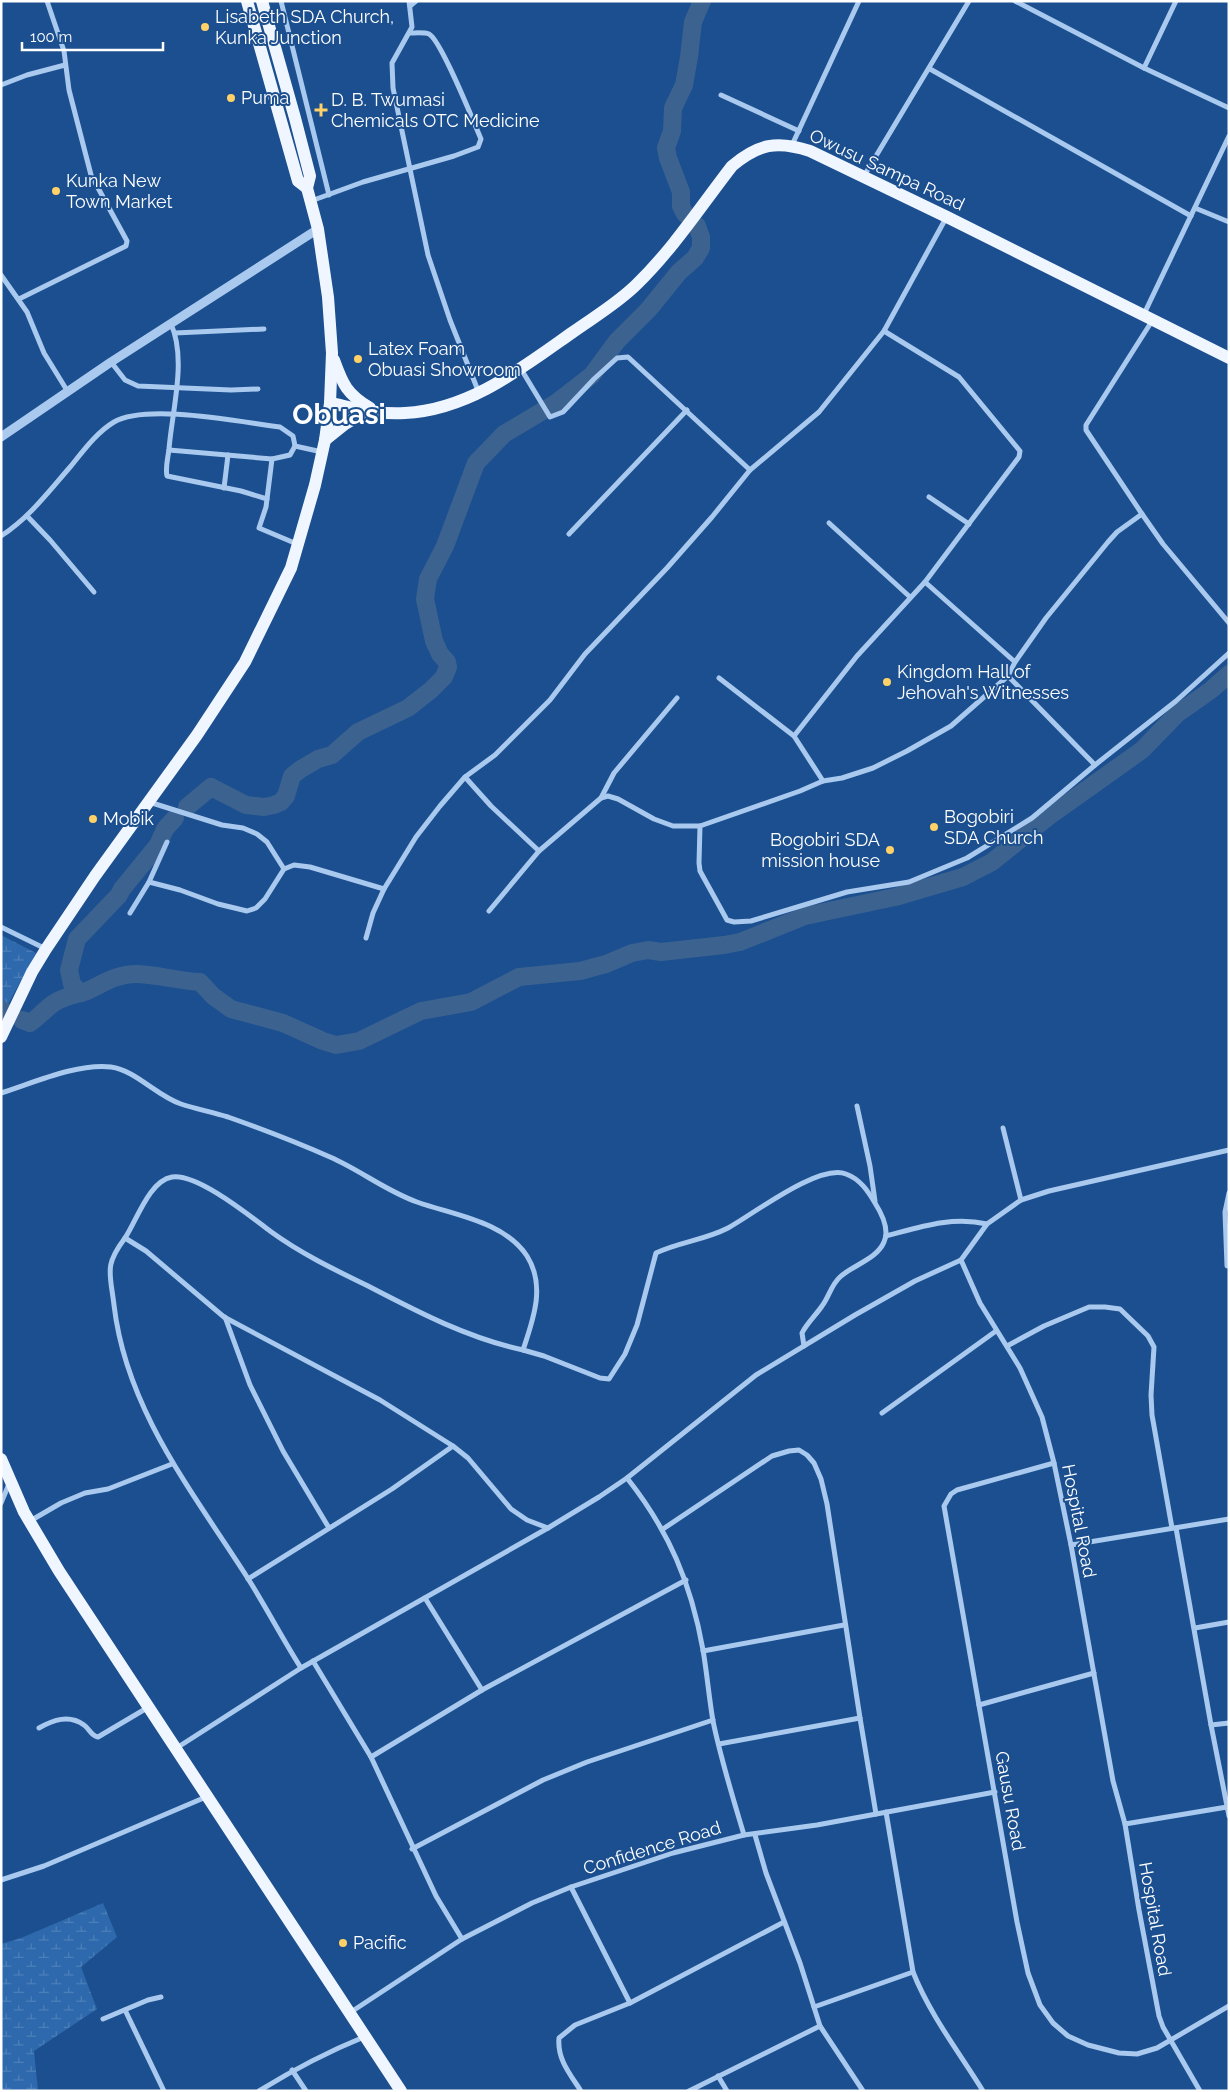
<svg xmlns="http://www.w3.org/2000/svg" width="1230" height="2092" viewBox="0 0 1230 2092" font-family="Raleway,sans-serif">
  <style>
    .wetland { fill: url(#wetland-marsh) }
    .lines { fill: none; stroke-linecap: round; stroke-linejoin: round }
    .river { stroke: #3c6290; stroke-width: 18 }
    .minor { stroke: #a9c9ee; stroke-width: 5 }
    .tertiary { stroke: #a9c9ee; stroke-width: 9 }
    .primary { stroke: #f0f6ff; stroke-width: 12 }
    .poi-dot { fill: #ffd166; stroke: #1b4f8f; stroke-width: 2 }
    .labels { text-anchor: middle; stroke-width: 4; stroke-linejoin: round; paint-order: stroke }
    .poi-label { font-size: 18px; fill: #fff; stroke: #1b4f8f; text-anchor: start }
    .street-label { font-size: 18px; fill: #fff; stroke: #1b4f8f }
    .town-label { font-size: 28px; font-weight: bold; fill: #fff; stroke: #1b4f8f }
  </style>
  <defs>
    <pattern id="wetland-marsh" width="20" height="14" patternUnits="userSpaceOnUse" patternTransform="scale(1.25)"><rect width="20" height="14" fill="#2e69ad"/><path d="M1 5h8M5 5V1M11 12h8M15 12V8" fill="none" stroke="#4d80b9"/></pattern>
  </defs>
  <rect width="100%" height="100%" fill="#1b4f8f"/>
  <g class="wetland">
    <polygon points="1,935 36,953 1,1017"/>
    <polygon points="103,1903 117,1937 81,1967 97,2009 34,2051 38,2091 1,2091 1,1944 21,1938"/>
  </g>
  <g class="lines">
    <g class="river">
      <polyline points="685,214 681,206 681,192 668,158 666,148 672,131 673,108 684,85 689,57 693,22 702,1"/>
      <polyline points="187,807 211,787 246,805 264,807 274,805 281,802 286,796 292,776 301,769 318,759 332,755 358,732 408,708 431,690 444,677 448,667 447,662 440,654 434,641 425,599 428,579 445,546 476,463 504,434 556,403 592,375 617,341 649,309 679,272 695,258 701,248 701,237 697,226"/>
      <polyline points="80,993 72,984 69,970 77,939 119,895 122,889 158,845 165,829 175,818"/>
      <polyline points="1,1010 4,1011"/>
      <path d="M22,1020L30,1023C39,1017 45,1009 54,1003C64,996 76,995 87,991C104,983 119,973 138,974C159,975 179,981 200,982L213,996L231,1009L283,1023L323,1041L336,1045L359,1041L421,1011L471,1002L519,977L580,971L606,964L632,953L648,950L661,952L724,945L740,942L805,916L895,897L963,877L992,862L1048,817L1142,750L1177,714L1211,690L1229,674"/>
    </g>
    <g class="minor">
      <polyline points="281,1 329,195"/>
      <polyline points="409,1 412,27 392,63 393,88 428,255 450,320 479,393"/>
      <polyline points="1015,1 1144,68 1229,108"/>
      <polyline points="410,6 416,1"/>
      <polyline points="1144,68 1176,1"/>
      <polyline points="930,69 1191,216"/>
      <polyline points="1,85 27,75 65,65"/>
      <polyline points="721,95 799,131"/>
      <polyline points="792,145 859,1"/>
      <polyline points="864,176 969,1"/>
      <path d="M311,201L363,182L454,156L478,147L481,139C474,123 441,40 429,34C424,32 415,33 410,33"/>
      <polyline points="1195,208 1229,222"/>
      <polyline points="1,275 27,312 44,353 68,392"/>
      <polyline points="19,299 126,246 127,241 91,175 69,90 64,51 47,1"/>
      <polyline points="1144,314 1229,136"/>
      <path d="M171,324C187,359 172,411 169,449C168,458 165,468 167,476L241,491L267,499"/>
      <polyline points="884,331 959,377 1020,451 1019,457 925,582 857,656 794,736 823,781 842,778 873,768 907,751 951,726 1008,676 1015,662 1046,618 1108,542 1117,532 1142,514 1163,544 1229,623"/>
      <polyline points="175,333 264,329"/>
      <polyline points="111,362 125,380 138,386 231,390 258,389"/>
      <polyline points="521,369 550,417 563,412 594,379 617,358 628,357 750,470"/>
      <polyline points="169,450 272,459 290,455 295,446"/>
      <polyline points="272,459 266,507 259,528 297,544"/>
      <polyline points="224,488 228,455"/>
      <polyline points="929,497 969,524"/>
      <polyline points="1142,514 1086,430 1086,425 1152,321"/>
      <polyline points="27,516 50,540 94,592"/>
      <polyline points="829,523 910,597"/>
      <polyline points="569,534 687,410"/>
      <path d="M1,536C30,517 49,491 71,466C83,451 97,432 114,422C147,403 240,422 280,427L293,436L295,446L322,452"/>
      <polyline points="925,582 1015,662"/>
      <polyline points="1008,676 1095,765"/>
      <polyline points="719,678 794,736"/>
      <polyline points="465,777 491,806 539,851"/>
      <polyline points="823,781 800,791 700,826 699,863 700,871 727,920 734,922 751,921 847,892 909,882 967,858 1032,818 1095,765 1176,701 1229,653"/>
      <polyline points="601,798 614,773 677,698"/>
      <polyline points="149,802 222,825 243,828 257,834 267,842 284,869"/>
      <polyline points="149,882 180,890 218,904 247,911 256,908 265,899 284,869 294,865 310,867 384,889"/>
      <polyline points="489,911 539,851 601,798 608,796 618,799 654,819 673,826 700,826"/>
      <polyline points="130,913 149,882 167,842"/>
      <polyline points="1,927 46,949"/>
      <polyline points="366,938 373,913 384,889 416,837 440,806 465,777 495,755 550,700 585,654 667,568 712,517 750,470 819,412 884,331 946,218"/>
      <path d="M1,1093C33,1083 77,1063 111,1067C135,1070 157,1096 181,1104C196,1109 212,1112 228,1117C262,1129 296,1142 330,1157C360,1170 386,1191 417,1202C453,1215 504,1221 527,1256C546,1286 533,1320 523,1350C467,1338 416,1311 366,1285C333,1269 300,1253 270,1231C250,1216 197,1173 172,1177C149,1181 137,1220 125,1238"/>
      <polyline points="857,1106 870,1166 875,1201"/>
      <polyline points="1003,1128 1021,1200"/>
      <path d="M886,1236C920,1227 952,1216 987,1224"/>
      <polyline points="961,1260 980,1303 1020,1368 1042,1417 1054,1463 1071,1545 1113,1781 1125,1824 1139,1910 1159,2016 1163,2027 1200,2091"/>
      <polyline points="961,1260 987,1224 1021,1200 1049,1191 1229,1150"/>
      <polyline points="1227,1266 1225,1212 1229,1193"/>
      <polyline points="225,1317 250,1385 283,1451 329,1528"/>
      <polyline points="1007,1346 1044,1326 1089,1307 1105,1307 1120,1309 1148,1336 1154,1347 1151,1395 1152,1415 1172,1528"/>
      <path d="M523,1350L544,1356L600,1378L609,1379L625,1354L637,1325L656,1253C679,1242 705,1240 728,1228C752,1215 819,1163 846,1174C860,1179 868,1191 875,1203C882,1214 890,1229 884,1242C877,1259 853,1265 840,1277C831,1285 829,1297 822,1306C816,1315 807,1323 802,1333L804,1346"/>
      <polyline points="882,1413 996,1331"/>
      <polyline points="1054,1463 957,1490 951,1494 944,1506 1017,1922 1028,1973 1040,2005 1053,2023 1068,2036 1088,2045 1119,2053 1137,2054 1157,2048 1229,2006"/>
      <path d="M627,1478C669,1531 691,1583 703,1650C707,1673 709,1698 713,1721C721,1760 733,1798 744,1835"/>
      <polyline points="1,1503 9,1484"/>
      <polyline points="30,1521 61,1503 85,1493 108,1489 172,1464"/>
      <polyline points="1176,1528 1211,1725 1229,1723"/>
      <polyline points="663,1529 772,1456 789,1451 799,1450 807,1455 814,1463 821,1479 827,1504 860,1718 719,1744"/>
      <polyline points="1071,1545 1229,1519"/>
      <polyline points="248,1579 392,1489 453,1446 468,1458 511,1509 527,1520 548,1528"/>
      <polyline points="425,1598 482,1690"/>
      <polyline points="1195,1628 1229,1622"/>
      <polyline points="703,1651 844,1625"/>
      <polyline points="313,1661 371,1757 436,1896 462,1939"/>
      <path d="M301,1668C282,1638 266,1607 247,1577C192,1491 126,1409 114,1305C110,1272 104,1266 125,1238L146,1251L224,1317L380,1400L453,1446"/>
      <polyline points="979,1705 1094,1673"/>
      <polyline points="860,1718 876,1814"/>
      <polyline points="1211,1725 1229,1816"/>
      <path d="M39,1728C53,1720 69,1714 84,1725C90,1729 90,1735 98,1737L147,1708"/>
      <polyline points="175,1749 301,1668 548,1528 599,1497 627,1478 756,1375 855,1315 915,1281 961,1260"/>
      <polyline points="371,1757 482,1690 686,1580"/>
      <path d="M886,1812L913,1972C930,2015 959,2052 983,2091"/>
      <polyline points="1125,1824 1227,1807"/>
      <polyline points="755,1835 766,1873 800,1963 820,2026 863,2091"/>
      <polyline points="412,1849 543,1780 587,1762 713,1720"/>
      <polyline points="1,1880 44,1866 206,1797"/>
      <polyline points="571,1887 630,2003"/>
      <polyline points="814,2007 913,1972"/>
      <polyline points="125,2010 164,2091"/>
      <polyline points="351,2012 462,1939 532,1903 571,1887 673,1853 744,1835 817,1825 995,1792"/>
      <polyline points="103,2019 148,2000 161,1997"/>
      <polyline points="292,2070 306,2091"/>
      <polyline points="718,2076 727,2091"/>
      <path d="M259,2091C293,2070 327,2052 364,2037"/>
      <path d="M581,2091C570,2074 557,2059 559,2038L575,2025L630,2003L784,1922"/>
      <polyline points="689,2091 820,2026"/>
    </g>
    <polyline class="tertiary" points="1,437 111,362 318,229"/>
    <g class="primary">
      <polyline points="247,1 298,181 307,188"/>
      <path d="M334,360C343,385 347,394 370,408"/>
      <path d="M330,403C355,408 379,415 405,413C469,410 522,368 573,332C594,317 618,303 637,284C673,249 701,206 732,166C758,144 777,140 810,151L947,217L1229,358"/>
      <polyline points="325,440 345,424 367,411"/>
      <polyline points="1,1037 32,972 46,949 95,876 197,735 245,662 291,568 315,485 325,440 330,403 332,353 328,297 318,229 307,188 310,176 295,118 262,1"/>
      <polyline points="1,1459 24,1512 59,1571 401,2091"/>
    </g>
  </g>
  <g class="poi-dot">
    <circle cx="205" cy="27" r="5"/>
    <circle cx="231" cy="98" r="5"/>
    <path d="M318.5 102.5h5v5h5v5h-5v5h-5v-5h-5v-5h5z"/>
    <circle cx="56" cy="191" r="5"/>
    <circle cx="358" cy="359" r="5"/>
    <circle cx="887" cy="682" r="5"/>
    <circle cx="93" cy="819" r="5"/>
    <circle cx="934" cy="827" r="5"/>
    <circle cx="890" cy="850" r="5"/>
    <circle cx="343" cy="1943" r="5"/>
  </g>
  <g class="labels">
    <g class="poi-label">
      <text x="215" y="23">Lisabeth SDA Church,<tspan x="215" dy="21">Kunka Junction</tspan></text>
      <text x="241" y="104">Puma</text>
      <text x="331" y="106">D. B. Twumasi<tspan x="331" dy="21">Chemicals OTC Medicine</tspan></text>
      <text x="66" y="187">Kunka New<tspan x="66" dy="21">Town Market</tspan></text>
      <text x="368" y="355">Latex Foam<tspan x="368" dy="21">Obuasi Showroom</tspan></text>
      <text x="897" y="678">Kingdom Hall of<tspan x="897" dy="21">Jehovah's Witnesses</tspan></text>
      <text x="944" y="823">Bogobiri<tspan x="944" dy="21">SDA Church</tspan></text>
      <text x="103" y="825">Mobik</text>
      <text x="880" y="846" text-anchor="end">Bogobiri SDA<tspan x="880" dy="21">mission house</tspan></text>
      <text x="353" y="1949">Pacific</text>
    </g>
    <g class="street-label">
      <text transform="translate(887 170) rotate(25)" y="6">Owusu Sampa Road</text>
      <text transform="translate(1079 1521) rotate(79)" y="6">Hospital Road</text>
      <text transform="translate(1010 1801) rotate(80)" y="6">Gausu Road</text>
      <text transform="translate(652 1848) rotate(-17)" y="6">Confidence Road</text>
      <text transform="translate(1155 1919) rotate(80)" y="6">Hospital Road</text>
    </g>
    <g class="town-label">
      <text x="339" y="424">Obuasi</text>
    </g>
  </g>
  <rect width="1230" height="2092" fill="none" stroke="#ffffff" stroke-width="5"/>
  <path d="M22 42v8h141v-8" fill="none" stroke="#ffffff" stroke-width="2.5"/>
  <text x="30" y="42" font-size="15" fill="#ffffff" stroke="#1b4f8f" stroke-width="4" paint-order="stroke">100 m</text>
</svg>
